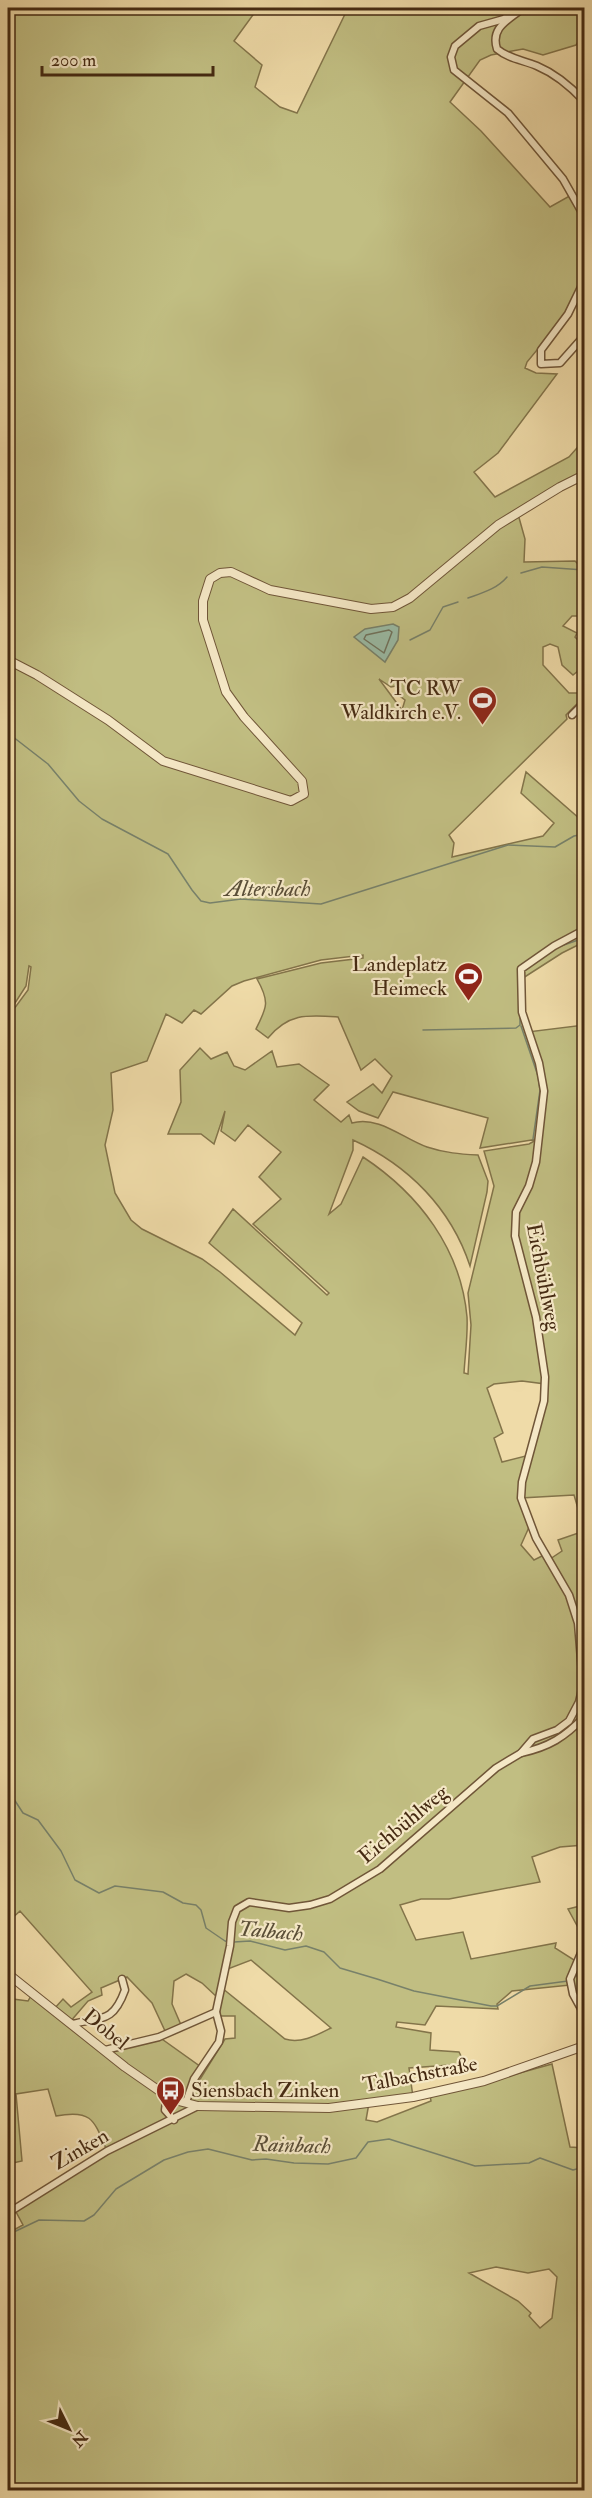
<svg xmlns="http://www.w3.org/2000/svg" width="592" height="2498" viewBox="0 0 592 2498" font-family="'IM FELL Double Pica',serif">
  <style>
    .green { fill: #c1be82; stroke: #83744a; stroke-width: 1.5; fill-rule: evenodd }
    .water { fill: #9abba5; stroke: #78816a; stroke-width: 1.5 }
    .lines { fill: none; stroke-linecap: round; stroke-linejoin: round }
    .shore { stroke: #70725c; stroke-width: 1.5 }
    .stream { stroke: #78816a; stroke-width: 1.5 }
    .minor-casing { stroke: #705638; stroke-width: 9 }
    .tertiary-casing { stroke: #705638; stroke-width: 10 }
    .minor { stroke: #f5e8c6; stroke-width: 6 }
    .tertiary { stroke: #f5e8c6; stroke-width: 8 }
    .labels { text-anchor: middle; stroke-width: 4.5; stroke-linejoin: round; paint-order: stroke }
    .poi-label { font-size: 21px; fill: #452a12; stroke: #f5e8c6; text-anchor: end }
    .street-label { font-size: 21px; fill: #452a12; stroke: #f5e8c6 }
    .water-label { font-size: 22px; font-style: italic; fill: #5a4e37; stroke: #f5e8c6 }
  </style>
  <rect width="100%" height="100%" fill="#efdba8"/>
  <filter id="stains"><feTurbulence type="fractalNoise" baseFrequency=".00333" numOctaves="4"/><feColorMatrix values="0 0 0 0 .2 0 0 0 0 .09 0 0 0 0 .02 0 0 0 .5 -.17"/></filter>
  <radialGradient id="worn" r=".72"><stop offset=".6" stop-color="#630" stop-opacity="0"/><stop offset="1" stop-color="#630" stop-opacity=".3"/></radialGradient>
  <g class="green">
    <path d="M8,8H258L234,41L262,65L255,87L280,107L297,113L348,8H584V33L576,45L543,55L523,49L491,55L480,60L450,102L481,131L550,207L573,194L584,216V281L574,305L527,362L525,368L536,373L557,374L498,453L474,472L495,497L569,457L584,440V472L518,514L525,539L524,562L575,561L581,567L579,574L584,575V616H572L563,626L577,633L575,637L582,644L584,666L573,675L562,665L558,647L550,644L543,647V665L569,693H584V697L566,715L567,719L449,835L454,843L452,857L543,836L554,823L521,793L526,772L580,819L584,815V942L562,953L523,978V1012L528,1032L584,1025V1529L574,1495L521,1498L530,1525L521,1545L534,1560L546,1554L550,1559L562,1551L558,1540L584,1531V1845L560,1847L532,1857L540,1882L449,1899H421L400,1905L416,1940L463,1932L471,1959L556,1943L555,1948L577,1962L584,1949V2000L582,2001L570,1985L512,1991L497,2004L498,2009L436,2006L425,2025L397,2022L396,2027L431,2033L430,2050L459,2052L465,2064L409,2068L413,2097L369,2103L366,2120L377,2122L431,2101L430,2095L462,2089L552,2064L570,2147L584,2148V2490H8V2233L23,2225L15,2210L107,2151C94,2120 92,2109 56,2116L48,2089L16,2094L22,2161L8,2164V1969L54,2009L63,1999L71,2007L92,1992L20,1911L9,1921L8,1919V1017L28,990L31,967L29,966L26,986L8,1014ZM379,679L391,687L396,686L397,694L405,700L402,710ZM363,955V958L321,963L257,979C270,1002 267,1007 256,1029L268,1038C289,1013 307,1015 338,1017L361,1070L375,1059L392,1076L382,1093L373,1084L347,1102L359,1111L378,1118L393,1092L488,1118L480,1148L538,1139L529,1144L484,1151L494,1186L468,1293L471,1325L468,1374L464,1373C465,1355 468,1335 467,1317C461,1249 419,1194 363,1157L341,1204L329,1214L353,1150V1140C408,1165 451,1208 470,1266L487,1192L488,1181L478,1155C460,1154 445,1153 427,1147C404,1139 378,1115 352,1123L349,1115L341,1122L314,1100L329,1085L299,1064L277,1067L272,1051L245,1070L234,1066L227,1052L211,1059L200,1048L180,1070L181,1102L168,1134H201L214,1144L225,1111L221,1131L235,1141L248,1125L281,1152L259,1177L281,1199L253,1224L329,1293L327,1295L233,1209L209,1243L302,1323L295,1335L220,1272L202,1259L142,1229L131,1220L115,1193L105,1145L113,1110L111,1073L147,1061L166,1014L182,1023L194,1010L201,1014L232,986L244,981L321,960ZM522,1381L545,1384L530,1455L502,1462L494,1438L503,1433L487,1388L494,1384ZM251,1960L331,2028C317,2035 301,2044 285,2039L222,1988L225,1970ZM186,1974L202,1983L219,1999L218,2016H235V2038L225,2039L199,2081L194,2078L201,2067L159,2037L105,2050L70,2022L88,2001L102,1995L101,1988L127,1977L152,2003L166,2033L181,2025L172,2004L174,1981ZM12,1979L32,1994L28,2001L13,1999ZM496,2267L528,2273L549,2269L557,2277L552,2318L540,2328L529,2316L531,2313L518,2301L469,2273Z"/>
    <polygon points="584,1905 584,1940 578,1936 581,1933 568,1909"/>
  </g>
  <polygon class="water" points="393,624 399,627 398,640 385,662 354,637 365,629"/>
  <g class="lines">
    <polygon class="shore" points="389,630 392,632 384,653 364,639 366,635"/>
    <g class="stream">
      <polyline points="521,573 542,567 584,570"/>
      <path d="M468,598C482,593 497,589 507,577"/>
      <polyline points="410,640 430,630 443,607 458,602"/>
      <polyline points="8,733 48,764 79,801 102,819 168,854 192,890 201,901 210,903 241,899 321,904 508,845 555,847 574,836 584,834"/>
      <polyline points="558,947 584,938"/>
      <polyline points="521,1026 538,1076 540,1090 533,1139"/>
      <polyline points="423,1030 516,1028 520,1025 520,1016"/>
      <polyline points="8,1790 23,1813 38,1820 61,1851 75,1880 99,1893 115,1886 163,1892 183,1903 196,1905 201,1910 206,1928 225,1941 229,1942"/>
      <polyline points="234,1942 250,1941 285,1950 306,1946 324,1952 340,1968 377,1979 414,1991 491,2006 497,2006 530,1986 568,1981"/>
      <polyline points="574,1977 584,1972"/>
      <polyline points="8,2232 16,2231 39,2220 84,2221 94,2215 116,2189 164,2160 188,2152 208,2149 252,2160 266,2159 294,2163 328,2164 356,2158 368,2142 389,2139 475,2166 529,2163 540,2158 573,2170 584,2167"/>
    </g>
    <defs>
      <g id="minor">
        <polyline points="516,8 504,19 479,26 455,46 451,57 454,70 508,113 563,179 584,216"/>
        <path d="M523,8C509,20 490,27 497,49C509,59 523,60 537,66C556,74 571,87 584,101"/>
        <polyline points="584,281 568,314 541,350 541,364 560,363 584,336"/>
        <polyline points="572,715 584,703"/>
        <path d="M521,1753C549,1747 565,1737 584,1717"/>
        <polyline points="584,1946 570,1979 573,1994 584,2014"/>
        <path d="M72,2024C102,2017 113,2023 125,1990L122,1979"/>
        <polyline points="105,2050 159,2037 216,2012"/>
        <polyline points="171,2099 166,2102 165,2110 174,2120"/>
        <polyline points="186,2102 194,2079 219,2042 221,2031 216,2012 230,1946 232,1922 237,1909 249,1902 289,1908 310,1905 330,1899 380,1869 496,1768 521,1753 533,1739 557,1730 569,1721 579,1702 583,1685 578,1623 569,1595 536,1538 521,1498 522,1482 544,1401 545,1377 536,1317 515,1236 516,1212 529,1186 536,1162 544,1091 539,1063 522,1012 521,969 554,946 584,930"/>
        <polyline points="8,2213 107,2151 198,2106"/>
      </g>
      <g id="tertiary">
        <polyline points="8,660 37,675 108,720 163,761 291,801 304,794 302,781 244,717 226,692 203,620 203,601 210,579 220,573 231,572 270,590 371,609 393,607 410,598 498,525 560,487 584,475"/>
        <polyline points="8,1974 125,2067 171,2099 198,2106 329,2108 413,2097 484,2081 584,2046"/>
      </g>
    </defs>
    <use href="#minor" class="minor-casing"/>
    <use href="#tertiary" class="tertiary-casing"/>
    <use href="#minor" class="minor"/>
    <use href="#tertiary" class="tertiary"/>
  </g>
  <defs>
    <symbol id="stadium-pin" viewBox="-11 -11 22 30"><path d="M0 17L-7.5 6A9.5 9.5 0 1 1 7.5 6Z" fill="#8f2418" stroke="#f5e8c6"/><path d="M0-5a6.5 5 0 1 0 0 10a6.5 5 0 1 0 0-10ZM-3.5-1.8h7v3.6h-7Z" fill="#fff"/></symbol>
    <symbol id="bus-pin" viewBox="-11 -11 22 30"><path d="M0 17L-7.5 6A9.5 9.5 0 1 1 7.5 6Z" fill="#8f2418" stroke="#f5e8c6"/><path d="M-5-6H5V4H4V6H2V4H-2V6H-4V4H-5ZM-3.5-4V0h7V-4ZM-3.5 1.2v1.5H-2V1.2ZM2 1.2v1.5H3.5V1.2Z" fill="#fff"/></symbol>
  </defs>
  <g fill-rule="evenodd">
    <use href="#stadium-pin" x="466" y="684" width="33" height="45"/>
    <use href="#stadium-pin" x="452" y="960" width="33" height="45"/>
    <use href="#bus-pin" x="154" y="2074" width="33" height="45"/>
  </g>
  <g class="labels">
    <g class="poi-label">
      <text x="461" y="695">TC RW<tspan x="461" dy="24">Waldkirch e.V.</tspan></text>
      <text x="447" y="971">Landeplatz<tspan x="447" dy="24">Heimeck</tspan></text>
      <text x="191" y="2097" text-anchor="start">Siensbach Zinken</text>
    </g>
    <g class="street-label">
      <text transform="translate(544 1277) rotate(79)" y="7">Eichbühlweg</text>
      <text transform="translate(403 1824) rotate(-40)" y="7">Eichbühlweg</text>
      <text transform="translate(106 2029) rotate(39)" y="7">Dobel</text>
      <text transform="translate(420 2074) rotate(-11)" y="7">Talbachstraße</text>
      <text transform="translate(80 2149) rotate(-30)" y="7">Zinken</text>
    </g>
    <g class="water-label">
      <text x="268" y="896">Altersbach</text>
      <text transform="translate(271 1930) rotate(5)" y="8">Talbach</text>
      <text transform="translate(292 2144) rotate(2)" y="8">Rainbach</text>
    </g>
  </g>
  <rect width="592" height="2498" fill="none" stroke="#efdba8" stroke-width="30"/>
  <rect x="9" y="9" width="574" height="2480" fill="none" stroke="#452a12" stroke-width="3"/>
  <rect x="15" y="15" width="562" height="2468" fill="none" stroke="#452a12" stroke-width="1.5"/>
  <g transform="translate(69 2429) rotate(133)" stroke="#f5e8c6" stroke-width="4.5" paint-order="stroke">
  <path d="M0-4.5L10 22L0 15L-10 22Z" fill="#452a12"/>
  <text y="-9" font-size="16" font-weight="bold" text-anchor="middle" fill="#452a12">N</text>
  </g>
  <path d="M42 66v9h171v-9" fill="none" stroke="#452a12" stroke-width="3"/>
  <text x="51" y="66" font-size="18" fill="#452a12" stroke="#f5e8c6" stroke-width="4.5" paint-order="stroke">200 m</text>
  <rect width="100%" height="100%" filter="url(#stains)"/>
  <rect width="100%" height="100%" fill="url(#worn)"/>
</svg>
